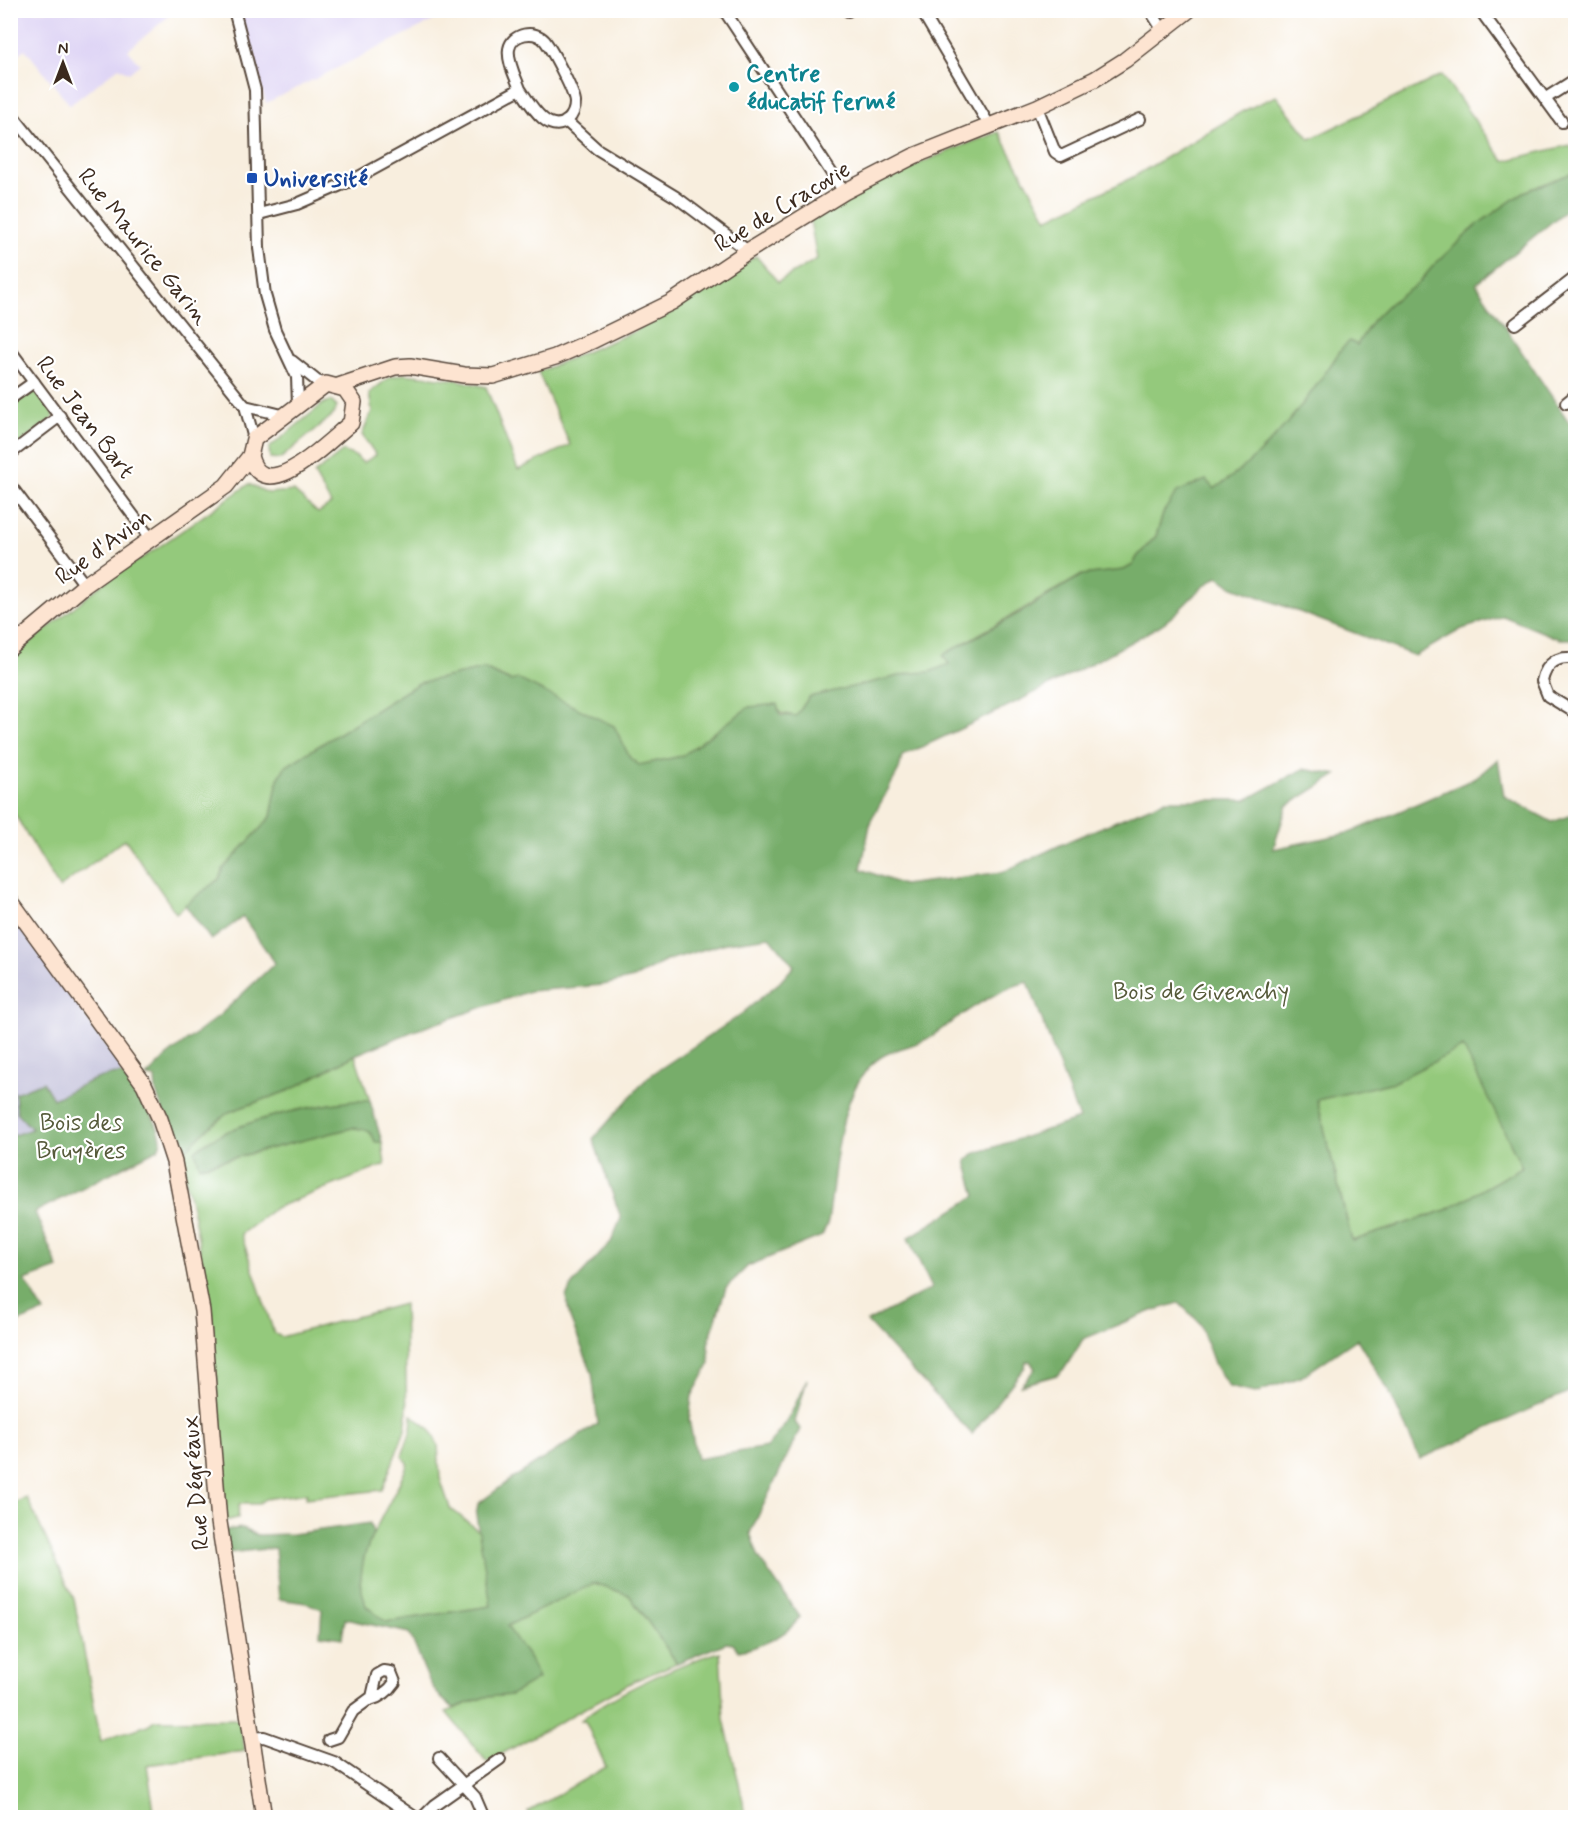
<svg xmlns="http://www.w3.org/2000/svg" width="1586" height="1828" viewBox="0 0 1586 1828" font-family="Mynerve,sans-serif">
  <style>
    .built { fill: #dfd5f5 }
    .industrial { fill: #c3c1db }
    .green { fill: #94c97b; stroke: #687a4c; stroke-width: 1.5 }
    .forest { fill: #77ad6b; stroke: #596c44; stroke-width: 1.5; fill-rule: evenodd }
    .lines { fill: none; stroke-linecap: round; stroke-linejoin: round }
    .street-casing { stroke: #57473b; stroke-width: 14 }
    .secondary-casing { stroke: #57473b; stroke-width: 18 }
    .street { stroke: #fff; stroke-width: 10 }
    .secondary { stroke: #fde4d1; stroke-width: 15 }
    .culture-dot { fill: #0f9aa8; stroke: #fff; stroke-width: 2 }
    .transit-dot { fill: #1a4fb4; stroke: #fff; stroke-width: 2 }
    .labels { text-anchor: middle; stroke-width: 4.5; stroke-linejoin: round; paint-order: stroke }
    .culture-label { font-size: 24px; font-weight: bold; fill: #0d838f; stroke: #fff; text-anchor: start }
    .transit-label { font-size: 24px; font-weight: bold; fill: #164399; stroke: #fff; text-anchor: start }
    .street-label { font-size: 24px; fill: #3b2a1e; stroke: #fff }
    .park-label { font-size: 24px; fill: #565a3a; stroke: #fff }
  </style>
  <rect width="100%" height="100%" fill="#fff"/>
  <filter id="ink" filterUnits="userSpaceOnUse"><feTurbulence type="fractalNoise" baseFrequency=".0167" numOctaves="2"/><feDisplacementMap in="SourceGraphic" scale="12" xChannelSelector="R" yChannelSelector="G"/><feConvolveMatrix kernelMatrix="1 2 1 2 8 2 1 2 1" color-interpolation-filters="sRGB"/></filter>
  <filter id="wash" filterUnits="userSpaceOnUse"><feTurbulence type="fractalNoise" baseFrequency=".008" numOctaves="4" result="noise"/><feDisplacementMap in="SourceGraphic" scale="24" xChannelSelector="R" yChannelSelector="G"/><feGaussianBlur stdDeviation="1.35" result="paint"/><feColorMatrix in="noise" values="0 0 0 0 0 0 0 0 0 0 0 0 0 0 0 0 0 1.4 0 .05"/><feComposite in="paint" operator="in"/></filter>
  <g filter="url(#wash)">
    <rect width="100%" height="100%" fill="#f8eede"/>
    <g class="built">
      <polygon points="164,11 169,16 128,50 140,64 129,73 119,67 70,105 25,49 11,60 11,11"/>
      <polygon points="237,11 453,11 266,103"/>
    </g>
    <polygon class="industrial" points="10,910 123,1069 120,1074 110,1075 86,1084 53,1099 32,1130 12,1137"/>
    <g class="green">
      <path d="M1442,75L1504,161L1570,145L1575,153V172L1524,192L1478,224L1434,265L1418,284L1390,303L1373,320L1357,345L1342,348C1315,390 1275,445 1235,476C1214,492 1188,501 1164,511L1156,536L1137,557L1133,565L1124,570L1082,575L943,655L950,664L930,672L912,673L832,692L796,716L749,707L682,756L639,765L630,758L614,726L484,669L419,683L285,767L278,779L271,817L223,869L219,879L176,913L125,839L59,888L11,808V658L116,573L147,555L249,484L268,493L294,491L318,513L331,504L314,474L343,451L357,457L363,463L376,455L362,435L372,411L369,393L390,377L404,374L458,380L486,387L518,470L570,445L538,372L633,332L756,256L778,282L817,259L810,220C869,183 933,156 999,132L1047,219L1135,176L1243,111L1276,96L1310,139Z"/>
      <polygon points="29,388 35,389 53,413 53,418 11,450 11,402"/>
      <polygon points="331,401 337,407 333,415 280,459 270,458 269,448 324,403"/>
      <polygon points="1463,1046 1522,1167 1446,1210 1352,1241 1317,1100 1394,1082"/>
      <path d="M355,1055L370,1101C327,1100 226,1122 195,1151L201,1166L352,1128C365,1129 371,1129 375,1142H382L385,1165L275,1208L241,1234L274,1333L281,1337L404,1304L407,1416L405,1430L382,1490L306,1498L307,1493L265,1499L258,1504H239L238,1518L224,1521C214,1400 214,1275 179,1156L206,1130L229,1112L290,1090Z"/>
      <path d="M412,1415L430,1429L438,1445L440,1478L450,1508L480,1532L491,1606L386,1622C380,1617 369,1611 365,1604C345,1559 395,1503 408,1463L402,1456L411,1430Z"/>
      <path d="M27,1498L74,1599L101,1742C116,1731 146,1730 154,1720L239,1719L245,1751L147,1765L155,1817H11V1504Z"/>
      <polygon points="594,1583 629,1595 677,1663 634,1681 487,1762 446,1712 485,1697 511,1695 531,1661 506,1626"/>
      <path d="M720,1652L724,1719L743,1801L744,1811L741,1817H532L528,1812L606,1767L585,1721L581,1720C611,1695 682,1662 720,1652Z"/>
    </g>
    <g class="forest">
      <path d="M1575,172V203L1476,284L1575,431V639H1559L1503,616L1462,629L1415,656L1231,586L1218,577C1194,589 1182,613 1159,626C1076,674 990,716 902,756L899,770L871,820L861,869L903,885L1003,872L1071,840L1166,800H1246L1303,769L1337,775L1287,806L1273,849L1352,832L1476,778L1498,759L1504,796L1552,822L1575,814V1389L1420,1459L1389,1391L1357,1339L1301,1377L1255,1393L1229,1387L1215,1366L1199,1322L1179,1303L1152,1311L1083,1339L1065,1368L1057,1375L1021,1385L1035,1369L1030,1361L1026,1362L1025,1367L972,1434L867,1322L932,1288L908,1238L976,1196L966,1161L973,1154L1079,1119L1028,982C996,989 958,1017 932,1036C918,1046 897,1047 881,1057C836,1086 836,1174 828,1222L822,1236L748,1266L726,1288L708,1344L710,1363L692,1396L689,1420L697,1459L767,1447L788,1420L807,1379L795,1422L800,1429L750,1533L759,1558L800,1617C786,1637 762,1646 739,1651L733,1644L726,1643L677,1663L629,1595L594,1583L507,1626L531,1661L538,1679L511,1695L485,1697L454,1708C426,1692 423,1660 409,1633L345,1619L342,1638L320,1635L322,1609L306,1603L279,1599L275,1548L228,1553L225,1530L243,1528L257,1535L292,1534L370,1523L373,1533L364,1557L360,1583L366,1606L386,1622L491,1606L476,1515L478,1504L510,1480L598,1424L592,1373L570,1318L566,1297L572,1285L611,1242L621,1218L593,1139L648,1077L739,1016L780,982L794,966L770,937L726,943L668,960L634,978L603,985L530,991L411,1032L355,1055L290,1090L229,1112L206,1130L179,1156L172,1128L169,1127L156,1092L155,1078L146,1077L167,1056L220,1015L275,963L243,917L211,940L185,905L219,879L223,869L271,817L278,779L285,767L419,683L484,669L510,681L518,679L614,726L630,758L639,765L682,756L749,707L777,704L780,715L796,716L809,697L912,673L930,672L949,664L943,655L1028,608L1082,575L1124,570L1133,565L1137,557L1156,536L1164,511L1177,492L1206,480L1214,489C1267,455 1308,400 1342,348L1350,341L1357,345L1373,320L1390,303L1418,284L1434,265L1478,224L1524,192ZM1463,1047L1522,1167L1446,1210L1352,1241L1317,1100L1394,1082Z"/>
      <path d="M120,1074C133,1079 160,1125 161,1140C161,1143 159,1146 158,1149L35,1212L58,1268L25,1280L44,1312L11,1325V1136L32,1129L17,1113L15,1093L43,1082L53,1099C74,1089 97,1075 120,1074Z"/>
      <path d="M354,1101H370L382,1142H375C371,1129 365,1129 352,1128L200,1166L195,1151C227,1122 310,1106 354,1101Z"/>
    </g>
  </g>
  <g filter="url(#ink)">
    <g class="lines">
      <defs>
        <g id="street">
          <polyline points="234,10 255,90 259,248 265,295 275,330 297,377 298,404"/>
          <polyline points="724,10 844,192"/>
          <polyline points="848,10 848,11"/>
          <polyline points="921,10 989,125"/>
          <polyline points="1150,10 1164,32"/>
          <polyline points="1480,10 1562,122"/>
          <polyline points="1546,98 1576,79"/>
          <polyline points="1037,107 1055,152 1061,156 1140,119"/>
          <polyline points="10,112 245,406 254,439"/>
          <polyline points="566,121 597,149 676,197 748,251"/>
          <path d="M259,214L297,204L357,178L520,89C516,78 507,62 509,49C512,33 535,29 545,41C552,50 575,93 575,103C575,109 572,116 568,120C548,137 529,102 520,89"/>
          <polyline points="1515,324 1576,277"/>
          <polyline points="10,350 150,538"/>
          <polyline points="292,361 317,381 326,384"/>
          <polyline points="10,399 34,382"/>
          <polyline points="1566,403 1576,395"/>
          <polyline points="245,406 282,415"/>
          <polyline points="10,454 60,416"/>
          <polyline points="10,485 85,585"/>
          <path d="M1576,659C1558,655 1546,663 1542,681L1548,696L1576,713"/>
          <polyline points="251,1738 264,1737 334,1762 416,1818"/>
          <path d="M329,1740L338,1737L353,1711L372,1697L377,1675L384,1671L391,1672L395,1682C389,1691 381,1697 370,1700"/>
          <polyline points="439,1758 475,1797 484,1818"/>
          <polyline points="422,1818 435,1805 500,1759"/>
        </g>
        <g id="secondary">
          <path d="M326,384L345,389L354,402L351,423C330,439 264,510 250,456L254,439Z"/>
          <polyline points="338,386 395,367 410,366 464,375 493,376 555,357 594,340 672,302 748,251 844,192 914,156 1037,107 1095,79 1125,60 1189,10"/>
          <polyline points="10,648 85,585 226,486 250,456"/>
          <polyline points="10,900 144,1084 160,1119 174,1162 202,1311 219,1522 264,1818"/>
        </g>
      </defs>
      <use href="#street" class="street-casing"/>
      <use href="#secondary" class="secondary-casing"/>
      <use href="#street" class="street"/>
      <use href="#secondary" class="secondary"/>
    </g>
  </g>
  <circle class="culture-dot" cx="734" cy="87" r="6"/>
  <rect class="transit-dot" x="246" y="172" width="12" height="12" rx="3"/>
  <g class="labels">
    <g class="culture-label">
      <text x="746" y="81">Centre<tspan x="746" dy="28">éducatif fermé</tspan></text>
    </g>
    <g class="transit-label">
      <text x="264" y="186">Université</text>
    </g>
    <g class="street-label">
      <text transform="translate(782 206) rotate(-31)" y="8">Rue de Cracovie</text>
      <text transform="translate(144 246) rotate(51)" y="8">Rue Maurice Garin</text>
      <text transform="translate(86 417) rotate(53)" y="8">Rue Jean Bart</text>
      <text transform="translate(103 546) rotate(-36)" y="8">Rue d'Avion</text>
      <text transform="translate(195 1483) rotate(-95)" y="8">Rue Dégréaux</text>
    </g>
    <g class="park-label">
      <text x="1201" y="999">Bois de Givenchy</text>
      <text x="81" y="1130">Bois des<tspan x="81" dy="28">Bruyères</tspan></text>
    </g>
  </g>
  <rect width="1586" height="1828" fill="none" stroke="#fff" stroke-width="36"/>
  <g transform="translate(63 63)" stroke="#ffffff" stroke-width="4.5" paint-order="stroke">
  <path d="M0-4.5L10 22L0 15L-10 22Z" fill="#3b2a1e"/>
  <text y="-9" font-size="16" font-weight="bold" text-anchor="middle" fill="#3b2a1e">N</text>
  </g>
</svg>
